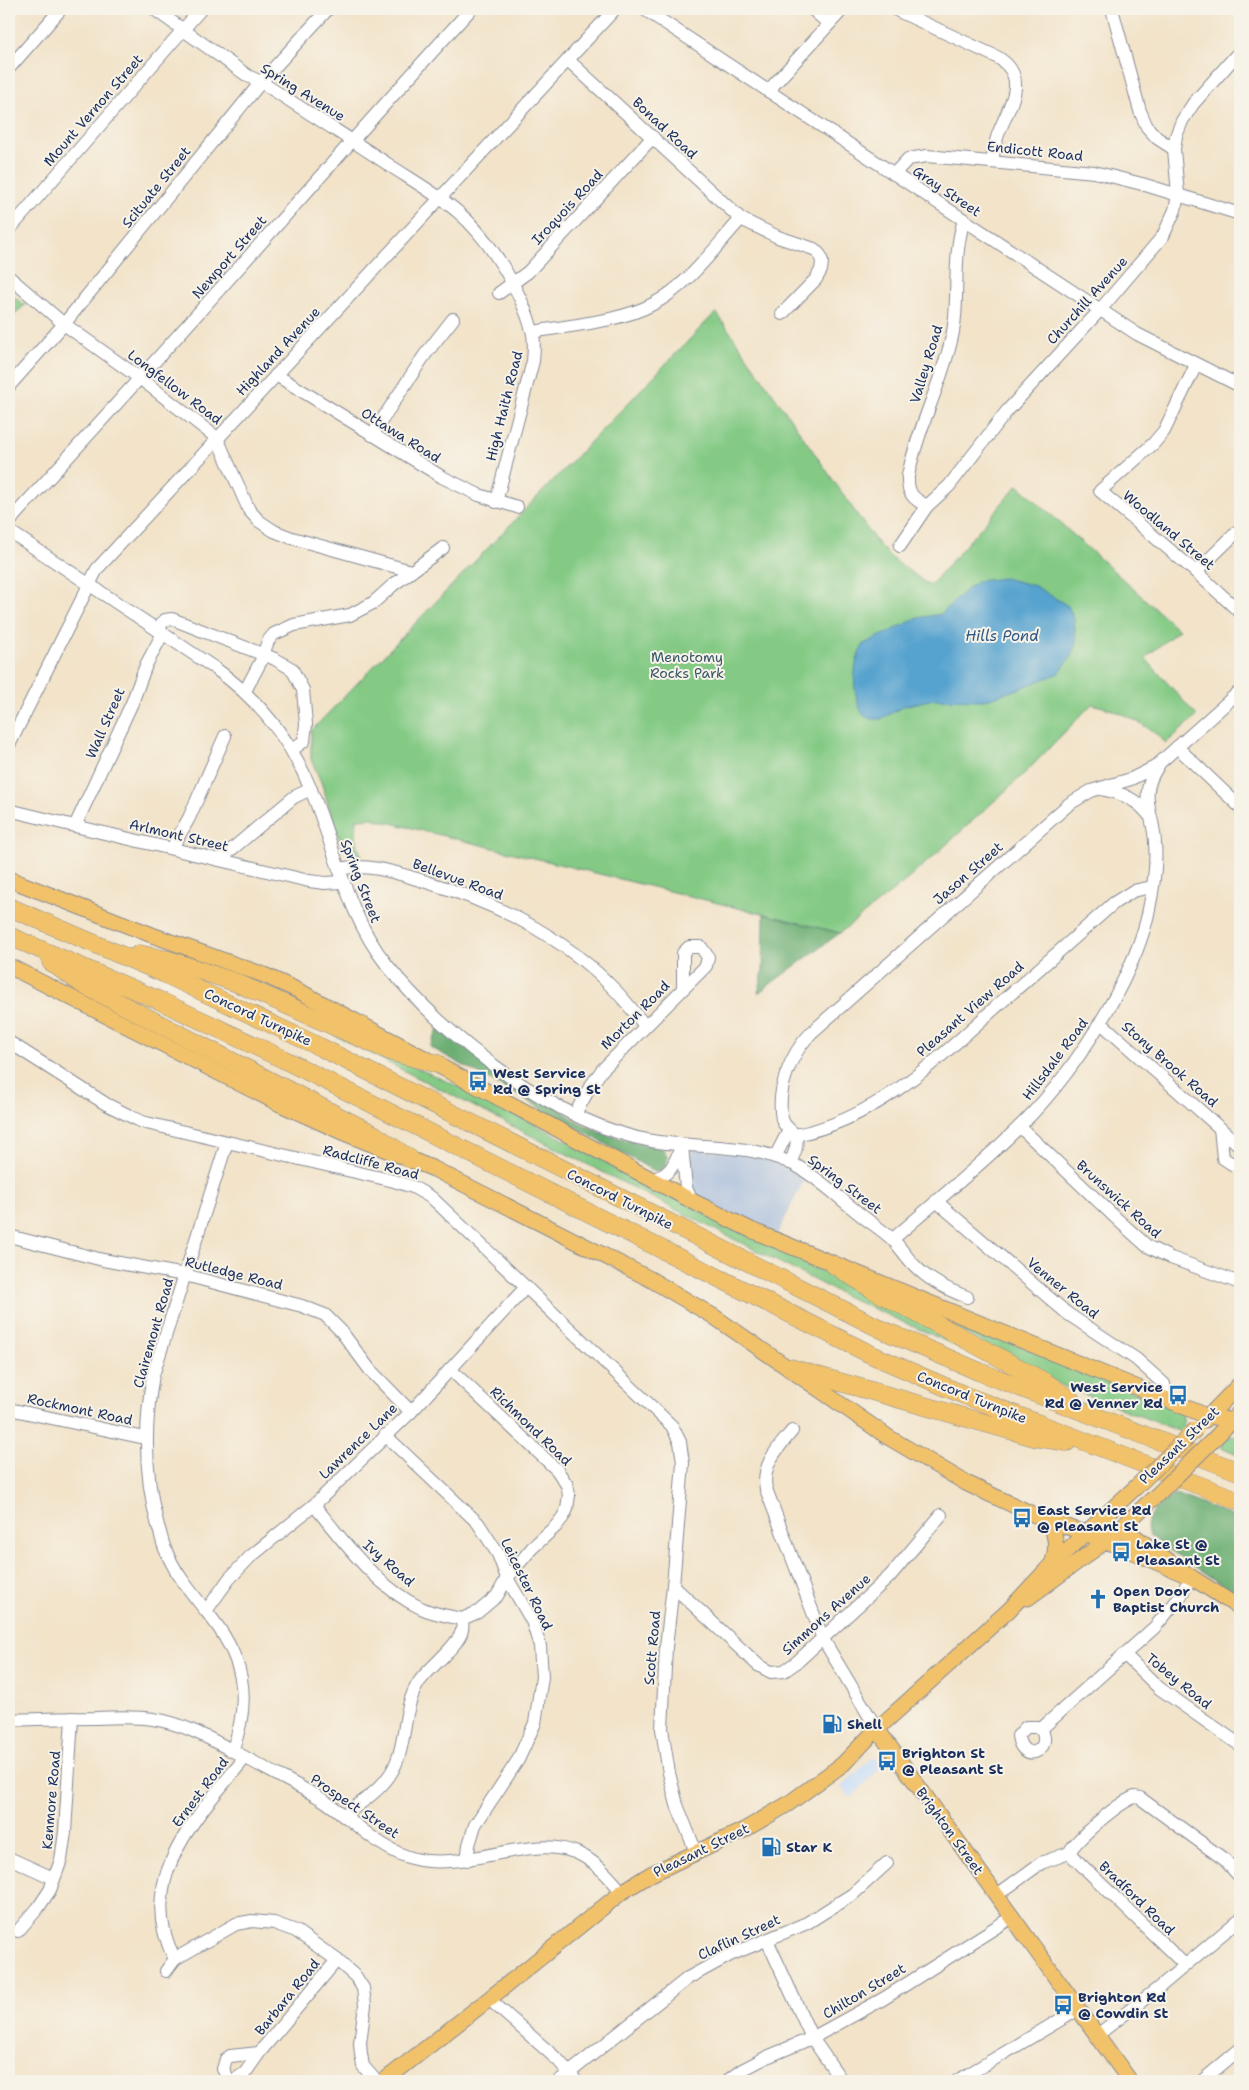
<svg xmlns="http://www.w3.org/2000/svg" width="1249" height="2090" viewBox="0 0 1249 2090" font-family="'Shantell Sans',sans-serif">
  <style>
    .built { fill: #c8ddf9 }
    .industrial { fill: #b6c6de }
    .green { fill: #84ca85; stroke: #507c72 }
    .forest { fill: #6bae72; stroke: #436e68 }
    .water { fill: #56a3cf; stroke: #386996 }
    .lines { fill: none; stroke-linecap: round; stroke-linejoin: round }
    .minor-casing { stroke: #868994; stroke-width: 14 }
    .major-casing { stroke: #868994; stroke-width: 17 }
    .highway-casing { stroke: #868994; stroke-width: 19 }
    .minor { stroke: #fff; stroke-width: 12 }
    .major { stroke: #f2c26a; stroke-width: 15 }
    .highway { stroke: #f2c26a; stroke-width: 18 }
    .major-bridge-casing { stroke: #868994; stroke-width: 17; stroke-linecap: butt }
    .major-bridge { stroke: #f2c26a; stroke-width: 15 }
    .labels { text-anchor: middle; stroke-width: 4; stroke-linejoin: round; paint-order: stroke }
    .street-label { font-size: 14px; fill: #1b2f5e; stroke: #f7f3e8 }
    .park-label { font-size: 14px; fill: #355668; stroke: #f7f3e8 }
    .poi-label { font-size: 14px; font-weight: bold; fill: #1b2f5e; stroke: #f7f3e8; text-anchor: start }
    .water-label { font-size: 15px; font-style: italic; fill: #305886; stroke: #f7f3e8 }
  </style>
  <rect width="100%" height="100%" fill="#f7f3e8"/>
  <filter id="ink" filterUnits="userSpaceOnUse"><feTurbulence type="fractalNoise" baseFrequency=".02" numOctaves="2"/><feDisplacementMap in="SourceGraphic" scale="10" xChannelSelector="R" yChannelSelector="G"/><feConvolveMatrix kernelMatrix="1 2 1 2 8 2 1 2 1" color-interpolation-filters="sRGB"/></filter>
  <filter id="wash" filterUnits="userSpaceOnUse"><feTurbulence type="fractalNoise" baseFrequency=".0096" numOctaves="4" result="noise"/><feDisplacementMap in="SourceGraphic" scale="20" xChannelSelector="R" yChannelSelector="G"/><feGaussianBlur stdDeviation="1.12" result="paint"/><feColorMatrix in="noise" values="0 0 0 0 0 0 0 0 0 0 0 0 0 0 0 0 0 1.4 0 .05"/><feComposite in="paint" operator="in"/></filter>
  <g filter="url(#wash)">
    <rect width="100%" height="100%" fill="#f2e3c9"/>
    <polygon class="built" points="879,1758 884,1764 851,1798 841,1787 871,1759"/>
    <polygon class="industrial" points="692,1149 735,1154 766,1160 787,1167 806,1176 777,1235 714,1206 691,1192 689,1172"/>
    <g class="green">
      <polygon points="9,293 25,305 9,319"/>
      <path d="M716,312L877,543L894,560L930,586L1018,485L1179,630L1145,658L1197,716L1166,743C1146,723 1120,711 1092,704L1023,775L946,845L909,878L840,933L371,818L357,819L356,844L362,856L348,853L342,847L321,782L311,759V731Z"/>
      <polygon points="334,1035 375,1049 497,1104 728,1226 864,1289 966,1348 965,1350 843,1295"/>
      <polygon points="931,1310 1182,1411 1184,1427 1179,1431 1065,1387 936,1318"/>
      <polygon points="1240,1433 1240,1455 1221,1447 1228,1438"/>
    </g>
    <g class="forest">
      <polygon points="764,914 840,933 758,993 763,972"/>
      <path d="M439,1027L578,1122L604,1134L663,1149L668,1157C666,1167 665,1171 654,1171L430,1047Z"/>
      <path d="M1176,1494L1240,1519V1597L1149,1536C1141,1514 1161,1505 1176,1494Z"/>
    </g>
    <path class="water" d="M1004,578L1035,586L1068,606L1074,619L1076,643L1070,658L1059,673L1021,688L984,700L934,699L904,706L881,719H872L864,716C852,698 851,663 864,644L918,618L941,614L968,588L979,581Z"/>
  </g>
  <g filter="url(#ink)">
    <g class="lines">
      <defs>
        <g id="minor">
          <path d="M154,9L248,76L261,82C304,110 347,137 389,165C412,180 437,194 458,212C490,239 521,291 532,330C535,340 534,351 533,361L496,502"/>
          <polyline points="644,9 1137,334 1240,386"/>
          <polyline points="812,9 829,24"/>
          <path d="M894,9L997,57C1030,77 1010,104 999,132C995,141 994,152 992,162"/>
          <polyline points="1112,9 1140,111 1147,127 1157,138 1174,149"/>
          <polyline points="568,60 741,219 778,237 814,249 820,255 822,262 821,270 816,279 782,314"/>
          <polyline points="9,68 61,9"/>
          <polyline points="768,91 843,9"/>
          <polyline points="894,174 908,159 927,156 1094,172 1142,184 1240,214"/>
          <polyline points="9,230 201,9"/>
          <polyline points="9,277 64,324 141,379 217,438 249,510 259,521 274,531 292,538 411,571"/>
          <polyline points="499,293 528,272 653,137"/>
          <path d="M533,332C570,325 620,322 653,304C689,285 714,248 741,219"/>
          <polyline points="1196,365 1164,431 1153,444 1100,491 1196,572 1240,612"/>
          <polyline points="276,375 442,477 479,495 517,507"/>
          <polyline points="9,386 64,324 261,82 328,9"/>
          <polyline points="372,435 424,356 453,319"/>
          <path d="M927,506C913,499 907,493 908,476C917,430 940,387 951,341C961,302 951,260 964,220"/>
          <path d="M9,524L14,516C169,349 318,177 471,9"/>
          <path d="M9,531L216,669C259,700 291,740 311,790C336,849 346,914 387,965C445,1038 559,1125 652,1141C699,1149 750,1142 795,1165C819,1178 839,1198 861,1215C872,1224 884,1231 894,1241C901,1248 906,1257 914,1265C928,1280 948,1290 967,1297"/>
          <polyline points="900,546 927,506 949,486 1007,411 1100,310 1163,236 1175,210 1178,195 1174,149 1176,136 1182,121 1193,104 1240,51"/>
          <polyline points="1196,572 1240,529"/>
          <polyline points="157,629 165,620 172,619 275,659 292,669 303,690 306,724 304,741 292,750"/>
          <polyline points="245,691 261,661 268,641 274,634 294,625 350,615 373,603 393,585 443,548"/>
          <polyline points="9,745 97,569 615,9"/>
          <polyline points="1177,747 1240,807"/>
          <path d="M1101,789C1119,792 1138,800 1149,815"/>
          <path d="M9,810C109,835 209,857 309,881L325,883L343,882"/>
          <polyline points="75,826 132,703 146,665 163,633"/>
          <polyline points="172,848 189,818 225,736"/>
          <polyline points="219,860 294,797 311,789"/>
          <path d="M339,869C367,863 394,872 420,880C492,901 561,934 613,988C625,1000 635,1013 645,1026"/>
          <polyline points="1101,1023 1240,1146"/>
          <polyline points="9,1042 106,1104 142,1122 394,1181 413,1187 432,1198 672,1426 680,1442 683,1463 673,1586 666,1647 662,1729 669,1773 677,1805 696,1852"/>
          <polyline points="575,1114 590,1087 602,1070 706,966 708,957 701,947 689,947 683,953 683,988"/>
          <polyline points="1020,1127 1118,1220 1147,1246 1171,1258 1240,1283"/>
          <polyline points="1220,1128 1223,1158 1232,1164 1240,1160"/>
          <path d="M795,1135C876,1120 938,1059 997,1006C1036,972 1075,937 1114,903L1133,891L1152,887"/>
          <path d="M227,1142L153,1375C144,1426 144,1475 158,1526C161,1534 162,1543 166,1551C175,1573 191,1592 206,1611C243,1655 253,1697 232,1751"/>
          <polyline points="682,1145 686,1188 692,1201"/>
          <polyline points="775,1157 789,1130"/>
          <path d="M790,1163C794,1155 800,1142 794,1134C789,1128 784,1127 782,1119C776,1089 791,1054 811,1033L1069,804L1091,791L1131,779L1155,767L1240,691"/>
          <path d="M651,1179C670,1177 675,1163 681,1147"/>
          <polyline points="936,1201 1068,1314 1136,1359 1164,1384 1165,1399"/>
          <polyline points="9,1236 103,1260 185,1275 302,1306 325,1315 341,1331 370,1370 411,1412"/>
          <path d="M893,1239C935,1202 980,1166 1020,1126C1059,1088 1090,1043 1116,995C1129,970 1142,942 1148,914C1153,891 1157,866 1155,843C1154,812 1137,797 1158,766"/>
          <polyline points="9,1409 145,1438"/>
          <path d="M792,1431C778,1448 761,1465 766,1489L823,1639L877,1729"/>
          <polyline points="385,1435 478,1523 498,1554 507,1578 532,1621 540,1646 542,1677 535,1723 518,1760 475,1825 469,1845 467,1860"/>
          <path d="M314,1505C344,1542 376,1587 421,1608C433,1614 449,1616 462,1619"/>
          <polyline points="673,1586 758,1665 771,1672 784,1671 797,1662 890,1576 941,1515"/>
          <polyline points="206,1611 229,1579 250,1557 314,1505 411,1412 526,1287"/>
          <polyline points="1125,1655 1159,1688 1240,1745"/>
          <path d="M9,1720C38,1719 67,1718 96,1718C115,1717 134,1716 153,1719C188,1724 219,1744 250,1760C273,1773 297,1785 320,1798C351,1817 378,1850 415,1859C469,1872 536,1830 583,1856C599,1865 610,1878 622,1892"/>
          <path d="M1041,1729C1054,1751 1022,1765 1018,1736L1026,1727H1037L1041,1729L1155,1627L1180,1597L1191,1577"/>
          <path d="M343,1816C359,1804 378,1792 389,1776C409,1748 400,1711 419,1682C428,1668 460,1645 462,1630C463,1627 462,1622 462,1619L478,1612L497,1596L507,1578L532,1548L556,1526L563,1517L567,1509L569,1495L567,1485L557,1470L450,1369"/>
          <polyline points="1069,1853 1185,1965"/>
          <polyline points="9,1858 53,1878"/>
          <path d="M997,1895L1041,1863L1069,1853C1076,1839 1119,1802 1135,1797L1140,1798L1225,1860L1240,1877"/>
          <polyline points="18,1931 38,1908 50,1890 61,1860 65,1832 72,1718"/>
          <polyline points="767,1940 812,2038 842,2081"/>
          <path d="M175,1959C132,1881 198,1815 245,1758"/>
          <polyline points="166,1971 175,1959 236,1924 252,1921 274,1923 296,1931 337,1960 356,1977 363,1988 365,2005 360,2043 361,2054 363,2066 376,2081"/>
          <polyline points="489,1999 559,2061 576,2081"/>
          <polyline points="1096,2036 1156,1990 1240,1919"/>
          <polyline points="259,2053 245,2073 233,2081 229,2080 223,2069 226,2059 230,2056 259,2053 337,1960"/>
          <polyline points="559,2081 688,1978 730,1955 807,1923 853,1894 887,1863"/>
          <polyline points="727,2081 742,2070 767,2057 812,2038 883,1999 1012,1917"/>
          <polyline points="957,2081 1077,2010"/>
          <polyline points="1202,2081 1240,2049"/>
        </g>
        <g id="major">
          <polyline points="9,879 152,935 264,975 297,990 692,1201 751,1230 1202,1414 1232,1421"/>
          <polyline points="9,966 280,1104 342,1132 434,1169 650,1279 713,1316 888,1437 966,1483 1030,1513 1119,1546 1191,1577"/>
          <polyline points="1205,1420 1240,1384"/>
          <polyline points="1216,1437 1240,1412"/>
          <path d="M1045,1519C1057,1530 1058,1550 1052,1564"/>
          <polyline points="1112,1525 1134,1536 1191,1577 1240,1608"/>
          <polyline points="1028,1598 1106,1541 1157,1495"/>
          <polyline points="877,1729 1130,2081"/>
          <polyline points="384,2081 489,1999 622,1892 651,1874 744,1830 788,1804 843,1764 877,1729 1009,1610 1052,1564 1136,1487"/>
        </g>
        <g id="highway">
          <polyline points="9,907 165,974 320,1047 885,1331 980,1372 1240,1472"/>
          <polyline points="9,936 158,1000 283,1059 870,1354 964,1395 1240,1501"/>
          <polyline points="139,954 169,960 237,983 392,1052 438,1064"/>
          <polyline points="51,962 82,984 375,1135 410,1159"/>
          <polyline points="834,1265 872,1289 1045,1382 1071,1400"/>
          <polyline points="790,1368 1034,1437 1067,1442"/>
          <polyline points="1232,1421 1240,1423"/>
        </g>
      </defs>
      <use href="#minor" class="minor-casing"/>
      <use href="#major" class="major-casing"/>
      <use href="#highway" class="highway-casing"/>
      <use href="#minor" class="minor"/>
      <use href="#major" class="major"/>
      <use href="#highway" class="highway"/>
      <defs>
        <g id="major-bridge">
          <polyline points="1136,1487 1196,1429"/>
          <polyline points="1157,1495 1216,1437"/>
        </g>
      </defs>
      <use href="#major-bridge" class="major-bridge-casing"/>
      <use href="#major-bridge" class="major-bridge"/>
    </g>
  </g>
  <defs>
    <symbol id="bus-bare" viewBox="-9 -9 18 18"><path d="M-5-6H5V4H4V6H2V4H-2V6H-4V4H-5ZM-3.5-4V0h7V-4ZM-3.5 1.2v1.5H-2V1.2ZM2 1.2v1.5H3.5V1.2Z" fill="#1f6fb2" stroke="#f7f3e8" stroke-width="2.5" paint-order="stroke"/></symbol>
    <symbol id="church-bare" viewBox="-9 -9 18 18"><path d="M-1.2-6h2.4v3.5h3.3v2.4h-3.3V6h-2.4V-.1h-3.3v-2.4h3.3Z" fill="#1f6fb2" stroke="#f7f3e8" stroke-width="2.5" paint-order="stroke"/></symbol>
    <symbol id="fuel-bare" viewBox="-9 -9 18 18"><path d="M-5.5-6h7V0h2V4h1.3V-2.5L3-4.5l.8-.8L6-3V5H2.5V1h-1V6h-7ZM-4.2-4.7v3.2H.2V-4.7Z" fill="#1f6fb2" stroke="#f7f3e8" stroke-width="2.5" paint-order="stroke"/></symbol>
  </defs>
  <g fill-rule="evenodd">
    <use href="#bus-bare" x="464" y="1067" width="28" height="28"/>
    <use href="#bus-bare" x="1164" y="1381" width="28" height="28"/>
    <use href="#bus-bare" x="1008" y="1504" width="28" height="28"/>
    <use href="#bus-bare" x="1107" y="1538" width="28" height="28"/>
    <use href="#church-bare" x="1084" y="1585" width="28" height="28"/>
    <use href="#fuel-bare" x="818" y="1710" width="28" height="28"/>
    <use href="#bus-bare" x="873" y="1747" width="28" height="28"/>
    <use href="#fuel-bare" x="757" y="1833" width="28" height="28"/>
    <use href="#bus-bare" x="1049" y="1991" width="28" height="28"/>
  </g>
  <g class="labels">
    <g class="street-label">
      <text transform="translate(303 92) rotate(32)" y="5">Spring Avenue</text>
      <text transform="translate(93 110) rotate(-49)" y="5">Mount Vernon Street</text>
      <text transform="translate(665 128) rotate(43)" y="5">Bonad Road</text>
      <text transform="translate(1035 151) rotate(6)" y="5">Endicott Road</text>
      <text transform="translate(156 187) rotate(-51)" y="5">Scituate Street</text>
      <text transform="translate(947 191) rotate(34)" y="5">Gray Street</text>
      <text transform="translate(567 207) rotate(-47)" y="5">Iroquois Road</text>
      <text transform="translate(229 257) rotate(-49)" y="5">Newport Street</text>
      <text transform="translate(1087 300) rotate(-48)" y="5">Churchill Avenue</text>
      <text transform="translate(278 351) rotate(-47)" y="5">Highland Avenue</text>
      <text transform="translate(926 364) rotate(-73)" y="5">Valley Road</text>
      <text transform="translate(175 387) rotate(37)" y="5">Longfellow Road</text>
      <text transform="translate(504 406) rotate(-76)" y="5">High Haith Road</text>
      <text transform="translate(401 435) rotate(32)" y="5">Ottawa Road</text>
      <text transform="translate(1169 530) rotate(40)" y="5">Woodland Street</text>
      <text transform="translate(105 723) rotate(-66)" y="5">Wall Street</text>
      <text transform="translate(179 835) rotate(13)" y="5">Arlmont Street</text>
      <text transform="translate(968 873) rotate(-41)" y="5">Jason Street</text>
      <text transform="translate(458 879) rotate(20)" y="5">Bellevue Road</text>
      <text transform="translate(361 881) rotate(69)" y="5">Spring Street</text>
      <text transform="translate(970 1009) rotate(-41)" y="5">Pleasant View Road</text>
      <text transform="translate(635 1015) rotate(-45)" y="5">Morton Road</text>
      <text transform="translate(258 1017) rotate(25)" y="5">Concord Turnpike</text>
      <text transform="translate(1055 1059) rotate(-53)" y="5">Hillsdale Road</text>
      <text transform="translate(1170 1064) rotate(41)" y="5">Stony Brook Road</text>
      <text transform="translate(371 1162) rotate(15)" y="5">Radcliffe Road</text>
      <text transform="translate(845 1184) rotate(37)" y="5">Spring Street</text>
      <text transform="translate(620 1199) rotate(27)" y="5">Concord Turnpike</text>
      <text transform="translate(1119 1199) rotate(42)" y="5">Brunswick Road</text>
      <text transform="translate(234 1273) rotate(14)" y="5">Rutledge Road</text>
      <text transform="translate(1063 1288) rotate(39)" y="5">Venner Road</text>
      <text transform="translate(153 1333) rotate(-74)" y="5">Clairemont Road</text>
      <text transform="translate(972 1397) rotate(22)" y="5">Concord Turnpike</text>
      <text transform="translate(80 1409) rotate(12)" y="5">Rockmont Road</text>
      <text transform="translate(531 1426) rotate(44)" y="5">Richmond Road</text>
      <text transform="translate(358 1441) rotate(-44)" y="5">Lawrence Lane</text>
      <text transform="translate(1179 1445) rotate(-44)" y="5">Pleasant Street</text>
      <text transform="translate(389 1563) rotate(41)" y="5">Ivy Road</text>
      <text transform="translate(527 1584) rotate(64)" y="5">Leicester Road</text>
      <text transform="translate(826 1614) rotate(-42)" y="5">Simmons Avenue</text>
      <text transform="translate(652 1648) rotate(-85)" y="5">Scott Road</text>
      <text transform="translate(1179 1681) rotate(39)" y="5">Tobey Road</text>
      <text transform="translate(200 1792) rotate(-53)" y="5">Ernest Road</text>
      <text transform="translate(51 1800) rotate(-85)" y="5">Kenmore Road</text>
      <text transform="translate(355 1806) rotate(34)" y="5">Prospect Street</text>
      <text transform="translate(950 1831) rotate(54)" y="5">Brighton Street</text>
      <text transform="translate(701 1850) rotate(-26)" y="5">Pleasant Street</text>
      <text transform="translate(1137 1898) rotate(44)" y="5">Bradford Road</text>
      <text transform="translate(739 1937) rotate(-25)" y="5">Claflin Street</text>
      <text transform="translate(864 1991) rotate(-31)" y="5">Chilton Street</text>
      <text transform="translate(287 1997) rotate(-51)" y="5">Barbara Road</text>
    </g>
    <g class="park-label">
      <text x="687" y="662">Menotomy<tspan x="687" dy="16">Rocks Park</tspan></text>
    </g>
    <g class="poi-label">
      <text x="493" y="1078">West Service<tspan x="493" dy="16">Rd @ Spring St</tspan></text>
      <text x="1163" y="1392" text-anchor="end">West Service<tspan x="1163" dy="16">Rd @ Venner Rd</tspan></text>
      <text x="1037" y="1515">East Service Rd<tspan x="1037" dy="16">@ Pleasant St</tspan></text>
      <text x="1136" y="1549">Lake St @<tspan x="1136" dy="16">Pleasant St</tspan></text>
      <text x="1113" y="1596">Open Door<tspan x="1113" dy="16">Baptist Church</tspan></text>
      <text x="847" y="1729">Shell</text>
      <text x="902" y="1758">Brighton St<tspan x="902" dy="16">@ Pleasant St</tspan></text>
      <text x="786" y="1852">Star K</text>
      <text x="1078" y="2002">Brighton Rd<tspan x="1078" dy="16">@ Cowdin St</tspan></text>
    </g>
    <g class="water-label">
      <text x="1002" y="641">Hills Pond</text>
    </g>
  </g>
  <rect width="1249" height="2090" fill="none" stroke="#f7f3e8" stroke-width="30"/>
</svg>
